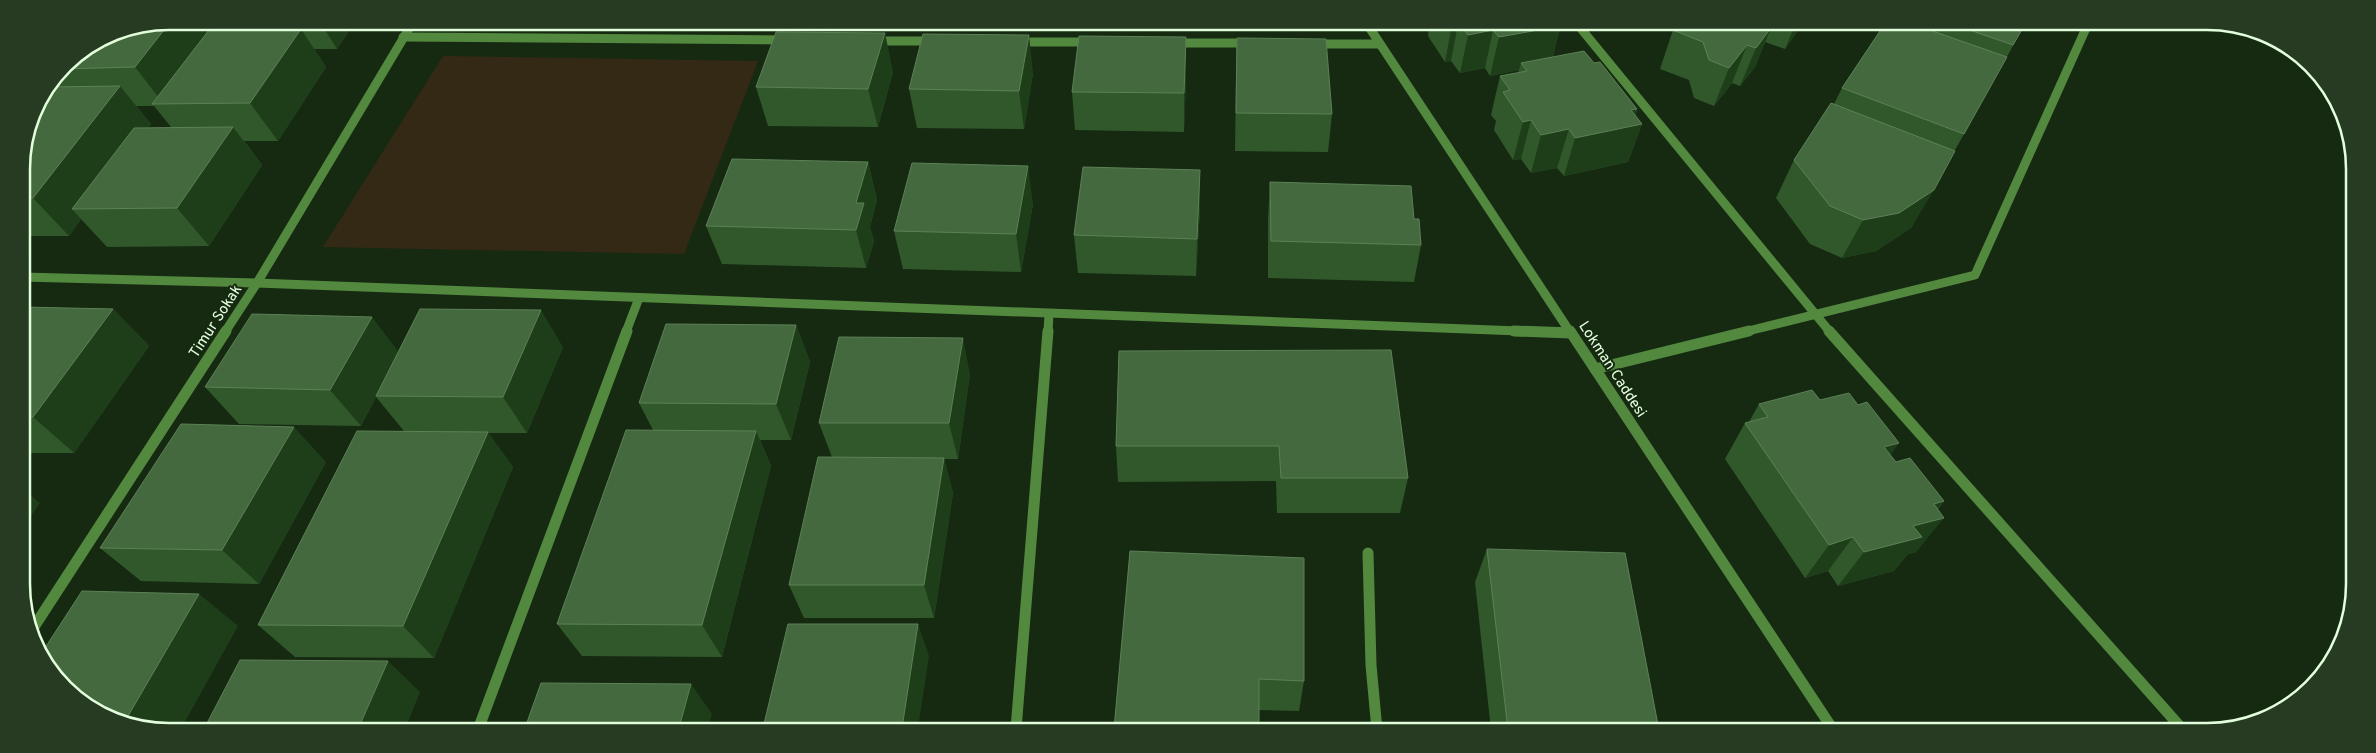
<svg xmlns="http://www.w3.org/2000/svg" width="2376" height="753" viewBox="0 0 2376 753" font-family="Overpass,sans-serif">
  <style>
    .green { fill: #342915 }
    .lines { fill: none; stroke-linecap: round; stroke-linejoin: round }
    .minor-far1 { stroke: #53883f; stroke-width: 9 }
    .minor { stroke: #53883f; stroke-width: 11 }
    .tertiary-far1 { stroke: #53883f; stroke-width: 9 }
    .tertiary { stroke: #53883f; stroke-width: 11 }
    .wall { fill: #31582b; fill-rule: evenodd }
    .shaded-wall { fill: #1e3e19 }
    .building { fill: #44693e; stroke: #5d8157 }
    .labels { text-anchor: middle; stroke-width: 4; stroke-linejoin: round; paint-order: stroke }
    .street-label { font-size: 15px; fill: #e3fedc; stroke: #162a12 }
    .rim { fill: none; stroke: #e3fedc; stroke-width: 2.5 }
  </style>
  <rect width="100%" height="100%" fill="#162a12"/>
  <polygon class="green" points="443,56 758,61 684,254 323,247"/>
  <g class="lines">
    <g class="minor-far1">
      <polyline points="1578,25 1830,332"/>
      <polyline points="403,37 786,40"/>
      <polyline points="873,41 933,41"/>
      <polyline points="1018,42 1091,42"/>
      <polyline points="1173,43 1251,43"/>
      <polyline points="1313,44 1379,44"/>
      <polyline points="22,277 257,283 1547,332"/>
      <polyline points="225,332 257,283 413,22"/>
      <polyline points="626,332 639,298"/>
      <polyline points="1048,332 1049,314"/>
      <polyline points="1744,332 1975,275 2087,26"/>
    </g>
    <g class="minor">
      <polyline points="1514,331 1571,333"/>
      <polyline points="1829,331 2184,731"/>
      <polyline points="1595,369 1749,331"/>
      <polyline points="1368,553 1371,665 1377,730"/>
      <polyline points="32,630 226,331"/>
      <polyline points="479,727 627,331"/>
      <polyline points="1016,729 1048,331"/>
    </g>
    <polyline class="tertiary-far1" points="1367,24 1570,332"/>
    <polyline class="tertiary" points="1570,331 1834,731"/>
  </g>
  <g class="wall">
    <path d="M169,21H227L221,30H235L230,21L355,22L337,49H314L326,67L278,141H244L262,165L209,246L107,247L81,219L69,236H22V159L54,87L51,84L65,64ZM136,106H154L171,127L148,128L151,124Z"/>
    <polygon points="1427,24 1560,25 1553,57 1594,63 1637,109 1635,116 1642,124 1628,162 1564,176 1557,168 1531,173 1521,159 1513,160 1494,130 1496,121 1491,115 1500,76 1518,73 1519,70 1490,76 1485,68 1460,73 1451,61 1445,62 1428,36 1429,27"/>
    <polygon points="1678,25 1802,25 1785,49 1765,42 1755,67 1740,86 1732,83 1714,106 1694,98 1689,80 1660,69 1673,30"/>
    <polygon points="1884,25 2024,26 1964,134 1911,228 1876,251 1842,258 1810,244 1776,198 1794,160 1834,104 1842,88"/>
    <polygon points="1186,37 1186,76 1184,132 1075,130 1072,92"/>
    <polygon points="1237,38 1332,114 1328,152 1235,151 1236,76"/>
    <polygon points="893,72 878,127 768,126 756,87"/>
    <polygon points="1033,73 1024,129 917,128 909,89"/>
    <polygon points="868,162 877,200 870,227 874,241 866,268 722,264 706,226"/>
    <polygon points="1200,170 1200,208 1196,276 1078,273 1074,235"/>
    <polygon points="1270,182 1421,245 1414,282 1268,278 1268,220"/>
    <polygon points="1033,204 1021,272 903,269 894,231"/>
    <polygon points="22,307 113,309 149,346 74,453 23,453"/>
    <polygon points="796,325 810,362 791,440 760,440 771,466 722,657 582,656 557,624 653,430 639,403"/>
    <polygon points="563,347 527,433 488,433 513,467 434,658 295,657 258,625 404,431 376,397 361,426 239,424 205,387 398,352"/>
    <polygon points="1119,351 1408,478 1400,513 1277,513 1276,481 1118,482 1116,446"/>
    <polygon points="970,374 958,459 944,459 953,493 934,618 804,618 789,585 832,457 819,423"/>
    <polygon points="1820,400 1890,455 1896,462 1944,501 1938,509 1916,552 1908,554 1894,571 1838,586 1828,571 1805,578 1725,459 1745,423 1749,422 1759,404"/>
    <polygon points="326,462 259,584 141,581 100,548"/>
    <polygon points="1487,549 1659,730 1491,730 1475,582"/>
    <polygon points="1130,551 1304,681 1299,711 1259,710"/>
  </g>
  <g class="shaded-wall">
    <polygon points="171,21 227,21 166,103 163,103 135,67"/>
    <polygon points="320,22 355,22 337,49"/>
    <polygon points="1452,24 1458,24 1451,61 1445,62"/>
    <polygon points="1795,25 1802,25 1785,49"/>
    <polygon points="1561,26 1551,64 1521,63 1519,70 1490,76 1499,37"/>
    <polygon points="1771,28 1755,67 1740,86 1756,48"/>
    <polygon points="301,29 326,67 278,141 250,103"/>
    <polygon points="1493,30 1485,68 1460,73 1468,35"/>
    <polygon points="885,33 893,72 878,127 868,89"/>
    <polygon points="1029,35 1033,73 1024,129 1019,91"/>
    <polygon points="1186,37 1186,76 1184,132 1184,93"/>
    <polygon points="1747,45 1732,83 1714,106 1729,68"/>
    <polygon points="120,86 151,124 88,209 72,209 81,219 69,236 33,198"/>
    <polygon points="1637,109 1631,126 1642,124 1628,162 1564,176 1575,138 1631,110"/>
    <polygon points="1531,120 1521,159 1513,160 1523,122"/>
    <polygon points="233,127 262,165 209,246 177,208"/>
    <polygon points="1569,129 1557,168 1531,173 1541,135"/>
    <polygon points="868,162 877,200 870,227 874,241 866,268 856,230 856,203"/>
    <polygon points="1028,166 1033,204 1021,272 1016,234"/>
    <polygon points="1200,170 1200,208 1196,276 1197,239"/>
    <polygon points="1934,190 1911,228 1876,251 1842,258 1863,220"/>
    <polygon points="113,309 149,346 74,453 33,417"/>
    <polygon points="541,310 563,347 527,433 503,397"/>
    <polygon points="372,317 400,354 376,396 376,397 361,426 330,390"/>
    <polygon points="796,325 810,362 791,440 776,404"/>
    <polygon points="963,338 970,374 958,459 949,423"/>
    <polygon points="294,427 326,462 259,584 222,550"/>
    <polygon points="756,431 771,466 722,657 702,625"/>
    <polygon points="488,432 513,467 434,658 403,626"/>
    <polygon points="1899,443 1873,479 1884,447"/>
    <polygon points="944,458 953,493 934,618 924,585"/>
    <polygon points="23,489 40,503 24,526"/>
    <polygon points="1944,501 1926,522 1944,518 1916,552 1908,554 1894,571 1838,586 1864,552 1913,526 1934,504"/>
    <polygon points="1853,537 1828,571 1805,578 1829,545"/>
    <polygon points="199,594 238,626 182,727 130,727 124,723"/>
    <polygon points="918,624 929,656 918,728 902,728"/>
    <polygon points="388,661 420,692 406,727 359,727"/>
    <polygon points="691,684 712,714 708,728 679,728"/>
  </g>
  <g class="building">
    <polygon points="169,21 171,21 135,67 62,69 65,64 112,32"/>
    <polygon points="1460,24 1560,25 1561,26 1499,37 1493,30 1468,35"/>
    <polygon points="1678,25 1763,25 1771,28 1756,48 1747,45 1729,68 1709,60 1703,42 1673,30"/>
    <polygon points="1884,25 1918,26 2007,57 1964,134 1842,88"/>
    <polygon points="1958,26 2024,26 2013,45"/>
    <polygon points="301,29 250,103 152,104 209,30"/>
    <polygon points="776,32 885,33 868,89 756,87"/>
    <polygon points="923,34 1029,35 1019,91 909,89"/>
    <polygon points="1079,36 1186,37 1184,93 1072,92"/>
    <polygon points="1237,38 1326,39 1332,114 1236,113"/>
    <polygon points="1584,51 1594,63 1600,62 1637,109 1631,110 1642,124 1575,138 1569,129 1541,135 1531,120 1523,122 1503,92 1510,90 1500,76 1527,71 1521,63"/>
    <polygon points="120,86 33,198 22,198 22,159 33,112 49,87"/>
    <polygon points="1831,103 1955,151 1934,190 1899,213 1863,220 1830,206 1794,160"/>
    <polygon points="233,127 177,208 72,209 134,128"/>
    <polygon points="732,159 868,162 856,203 864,203 856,230 706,226"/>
    <polygon points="912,163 1028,166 1016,234 894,231"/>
    <polygon points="1083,167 1200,170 1197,239 1074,235"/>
    <polygon points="1270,182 1411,186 1414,219 1419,219 1421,245 1271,241"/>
    <polygon points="22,307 113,309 33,417 23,417"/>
    <polygon points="420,309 541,310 503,397 376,396"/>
    <polygon points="252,314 372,317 330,390 205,387"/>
    <polygon points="666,324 796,325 776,404 639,403"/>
    <polygon points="839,337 963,338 949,423 819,423"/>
    <polygon points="1391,350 1408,478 1281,478 1279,446 1116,446 1119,351"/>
    <polygon points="1812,390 1820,400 1849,393 1858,405 1867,402 1899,443 1884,447 1896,462 1910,458 1944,501 1934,504 1944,518 1913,526 1922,537 1864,552 1853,537 1829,545 1745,423 1768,417 1759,404"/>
    <polygon points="181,424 294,427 222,550 100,548"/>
    <polygon points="626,430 756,431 702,625 557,624"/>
    <polygon points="357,431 488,432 403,626 258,625"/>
    <polygon points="818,457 944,458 924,585 789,585"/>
    <polygon points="1487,549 1625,553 1659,730 1508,730"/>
    <polygon points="1130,551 1304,558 1304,681 1259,679 1259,729 1114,729"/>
    <polygon points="82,591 199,594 124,723 58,682 43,651"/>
    <polygon points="788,624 918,624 902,728 763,728"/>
    <polygon points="240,660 388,661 359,727 205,727"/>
    <polygon points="541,683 691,684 679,728 525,728"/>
  </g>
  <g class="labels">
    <g class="street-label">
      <text transform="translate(215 321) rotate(-57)" y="5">Timur Sokak</text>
      <text transform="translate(1613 369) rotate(57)" y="5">Lokman Caddesi</text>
    </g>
  </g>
  <path d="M0 0H2376V753H0ZM169 30H2207A139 139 0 0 1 2346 169V584A139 139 0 0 1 2207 723H169A139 139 0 0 1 30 584V169A139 139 0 0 1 169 30Z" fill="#263b22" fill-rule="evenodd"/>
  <path class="rim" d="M169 30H2207A139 139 0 0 1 2346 169V584A139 139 0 0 1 2207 723H169A139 139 0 0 1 30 584V169A139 139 0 0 1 169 30Z"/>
</svg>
